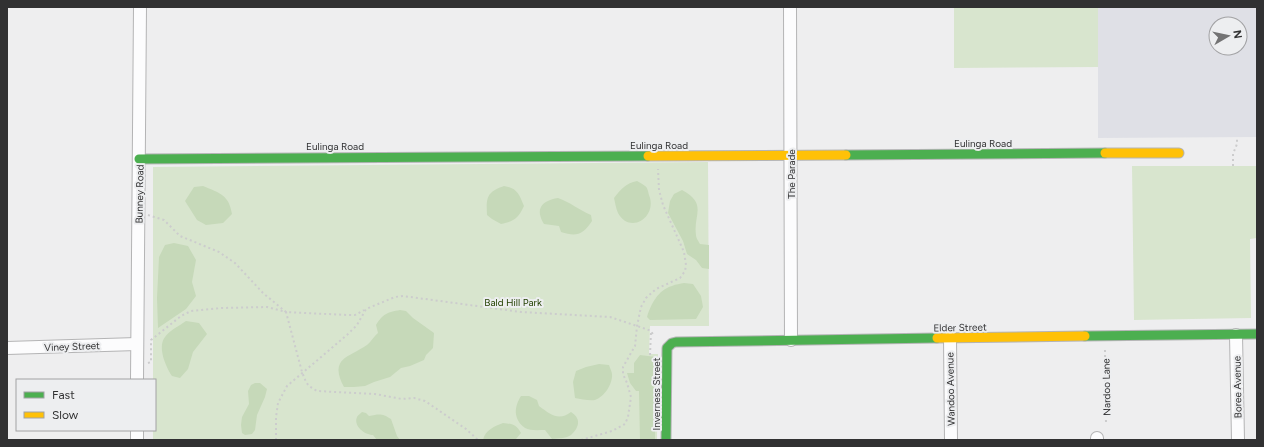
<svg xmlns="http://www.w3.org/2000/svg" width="1264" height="447" viewBox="0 0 1264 447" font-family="Figtree,sans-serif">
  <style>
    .built { fill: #dfe0e6; fill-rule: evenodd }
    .green { fill: #d8e5ce }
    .forest { fill: #c6d9b9 }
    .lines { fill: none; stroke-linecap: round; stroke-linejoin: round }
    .street-casing { stroke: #b4b4b5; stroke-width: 14 }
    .fast-casing { stroke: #b4b4b5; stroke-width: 11 }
    .slow-casing { stroke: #b4b4b5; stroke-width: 11 }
    .path { stroke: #cccccd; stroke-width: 2; stroke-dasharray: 2 3; stroke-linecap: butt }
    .street { stroke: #fcfcfd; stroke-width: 12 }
    .fast { stroke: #4caf50; stroke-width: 9 }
    .slow { stroke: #ffc107; stroke-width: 9 }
    .labels { text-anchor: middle; stroke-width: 4; stroke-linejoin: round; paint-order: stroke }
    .street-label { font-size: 10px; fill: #313132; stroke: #edeef0 }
    .park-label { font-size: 10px; fill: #234000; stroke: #edeef0 }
  </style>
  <rect width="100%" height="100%" fill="#eeeeef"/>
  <path class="built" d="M1098,7H1257V137L1098,138ZM1216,24H1240V48H1216Z"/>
  <g class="green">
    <polygon points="954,7 1098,7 1098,67 954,68"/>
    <polygon points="708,162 709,326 650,326 649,354 658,354 657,440 153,440 153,430 155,430 155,380 153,380 153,167"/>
    <polygon points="1132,166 1257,166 1257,238 1250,239 1251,318 1134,320"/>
  </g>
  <g class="forest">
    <path d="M637,181C640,183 643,184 645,186C648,188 648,192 649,195C658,217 630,235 618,213C616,209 615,202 614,198C621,189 626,183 637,181Z"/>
    <path d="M203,186C220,193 229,195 232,214L223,223L206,225L197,220L185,201L194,187Z"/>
    <path d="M504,186C517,188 519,194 524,206C518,219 514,221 501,224L492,219L487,215C486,197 487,192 504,186Z"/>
    <path d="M682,190C708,204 693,215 696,235C696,238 699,242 700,244L709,245V269L702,268L696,260L687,254L683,241L668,213L670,201L674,194Z"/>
    <path d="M558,198C570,202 579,210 591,215L592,221C583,235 576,237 561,232L559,226L544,224C535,209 541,201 558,198Z"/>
    <polygon points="174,243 188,246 196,260 192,282 196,296 186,309 158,328 157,298 159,257 165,245"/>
    <path d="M684,283L693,284L701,296L703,307L696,319L650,320L647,317C651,304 658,290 672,286C676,284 680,284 684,283Z"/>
    <path d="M400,310L406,311L413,318L434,333L433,348L426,355L424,360L410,366L401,368L390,377L374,382L365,386L354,387H344C329,358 348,358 367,345C371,342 374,336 378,333L376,325C383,314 387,312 400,310Z"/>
    <path d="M186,321L199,323L207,334L193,352L188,369L180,378L172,376C166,367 157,347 165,337C170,330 179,326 186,321Z"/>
    <polygon points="640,355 656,357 655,440 640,440 639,391 636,391 630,383 627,373 634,373 634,363"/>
    <path d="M599,364L609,365C610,368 612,372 612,374C613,384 604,397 595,400C589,401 581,399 575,398L573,382L576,371L586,367Z"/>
    <polygon points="255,383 260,383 267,389 265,397 257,415 255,430 252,434 245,435 242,433 241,425 242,417 249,404 248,391 251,385"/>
    <path d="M521,396H529L537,400L539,406C551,415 559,421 571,412C581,418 580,427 571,435C565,439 558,438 552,439L545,430C539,430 530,431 525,428C513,419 514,407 521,396Z"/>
    <path d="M362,412L366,413L369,416C379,414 382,413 391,419L397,436L400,440H377L373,435C365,435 353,426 357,417C358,415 361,413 362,412Z"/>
    <path d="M503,423C512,424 516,424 521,433L516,439L512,440H483C485,430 495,426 503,423Z"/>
  </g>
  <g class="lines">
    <defs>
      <g id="street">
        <polyline points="790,7 791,340"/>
        <polyline points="1236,335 1238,440"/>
        <polyline points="950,338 951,440"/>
        <polyline points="7,348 137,344"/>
        <polyline points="137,380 140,7"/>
        <polyline points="1097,438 1097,440"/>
        <polyline points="137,440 137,430"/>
      </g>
      <g id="fast">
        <polyline points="846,155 1105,153"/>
        <polyline points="139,159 648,156"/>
        <polyline points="1085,336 1257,334"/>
        <polyline points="666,440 667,348 672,343 676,342 937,338"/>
      </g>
      <g id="slow">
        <polyline points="1105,153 1179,153"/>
        <polyline points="648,156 846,155"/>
        <polyline points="937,338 1085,336"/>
      </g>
    </defs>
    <use href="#street" class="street-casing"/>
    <use href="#fast" class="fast-casing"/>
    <use href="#slow" class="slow-casing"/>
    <g class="path">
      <polyline points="1233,166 1233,154 1237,144 1237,139"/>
      <polyline points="148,215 164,220 180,236 219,252 235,263 263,293 286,312 347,315 355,315 364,310"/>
      <polyline points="1105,350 1106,423"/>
      <polyline points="650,355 651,332"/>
      <polyline points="148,363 151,362 151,340 181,316 191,311 222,308 267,307 286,312 302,372 306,382 309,386 317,391 375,394 402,399 414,398 425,401 466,429 478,440"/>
      <polyline points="276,440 276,417 278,403 287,386 348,334 357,325 366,309 395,297 403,296 521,312 610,317 646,329 651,331 654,336"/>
      <polyline points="519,440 534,440"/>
      <polyline points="581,440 612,431 625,424 628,417 631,397 627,383 623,374 623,367 635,346 637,326 641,307 646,298 656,289 680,278 685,271 686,265 684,252 663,205 659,190 658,169"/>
    </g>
    <use href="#street" class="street"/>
    <use href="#fast" class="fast"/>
    <use href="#slow" class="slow"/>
  </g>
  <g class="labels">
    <g class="street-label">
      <text x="983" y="147">Eulinga Road</text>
      <text x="659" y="149">Eulinga Road</text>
      <text x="335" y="150">Eulinga Road</text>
      <text transform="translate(791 174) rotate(-90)" y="4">The Parade</text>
      <text transform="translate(139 194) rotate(-89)" y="4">Bunney Road</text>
      <text transform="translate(960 327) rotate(-1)" y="4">Elder Street</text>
      <text transform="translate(72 346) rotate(-2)" y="4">Viney Street</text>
      <text transform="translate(1106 387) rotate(-91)" y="4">Nardoo Lane</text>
      <text transform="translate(1237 387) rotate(-91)" y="4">Boree Avenue</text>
      <text transform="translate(950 389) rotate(-91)" y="4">Wandoo Avenue</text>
      <text transform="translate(656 394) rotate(-90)" y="4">Inverness Street</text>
    </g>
    <g class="park-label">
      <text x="513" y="306">Bald Hill Park</text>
    </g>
  </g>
  <rect width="1264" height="447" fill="none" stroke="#313132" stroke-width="16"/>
  <rect x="16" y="379" width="140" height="52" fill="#edeef0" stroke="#a2a2a4"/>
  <rect x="24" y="392" width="20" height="6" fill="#4caf50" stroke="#a2a2a4"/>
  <text x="52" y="399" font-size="12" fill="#313132">Fast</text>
  <rect x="24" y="412" width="20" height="6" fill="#ffc107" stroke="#a2a2a4"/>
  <text x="52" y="419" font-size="12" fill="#313132">Slow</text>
  <g transform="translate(1228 36) rotate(81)"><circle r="19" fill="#edeef0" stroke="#a2a2a4"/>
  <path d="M0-3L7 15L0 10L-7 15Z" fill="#737374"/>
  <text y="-6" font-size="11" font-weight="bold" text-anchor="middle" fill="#313132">N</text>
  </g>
</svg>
